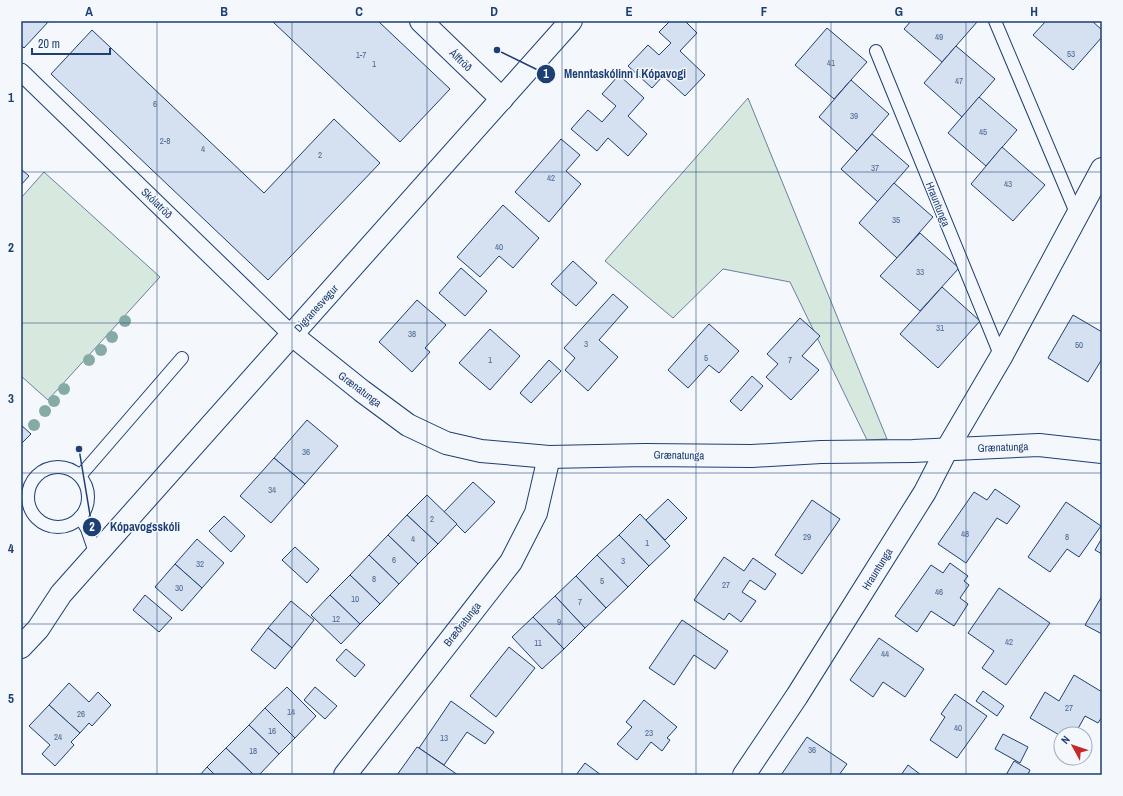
<svg xmlns="http://www.w3.org/2000/svg" width="1123" height="796" viewBox="0 0 1123 796" font-family="'Archivo Narrow',sans-serif">
  <style>
    .green { fill: #d7e8df; stroke: #687fa3 }
    .building { fill: #d5e0f0; stroke: #1d3f73 }
    .lines { fill: none; stroke-linecap: round; stroke-linejoin: round }
    .service-casing { stroke: #1d3f73; stroke-width: 14 }
    .pedestrian-casing { stroke: #1d3f73; stroke-width: 19 }
    .minor-casing { stroke: #1d3f73; stroke-width: 24 }
    .tertiary-casing { stroke: #1d3f73; stroke-width: 24 }
    .service { stroke: #f4f7fb; stroke-width: 12 }
    .pedestrian { stroke: #f4f7fb; stroke-width: 17 }
    .minor { stroke: #f4f7fb; stroke-width: 22 }
    .tertiary { stroke: #f4f7fb; stroke-width: 22 }
    .tree { fill: #86aba6 }
    .grid { fill: none; stroke: #1d3f73; stroke-width: 1; stroke-opacity: 0.55 }
    .labels { text-anchor: middle; stroke-width: 3; stroke-linejoin: round; paint-order: stroke }
    .number-label { font-size: 9px; fill: #4b6792 }
    .street-label { font-size: 11px; fill: #1d3f73; stroke: #f4f7fb }
    .leader { fill: none; stroke: #1d3f73; stroke-width: 1.5 }
    .callout-dot { fill: #1d3f73; stroke: #f4f7fb; stroke-width: 1.5 }
    .mark-label { font-size: 12px; text-anchor: middle; font-weight: bold; fill: #fff }
    .callout-label { font-size: 12px; text-anchor: middle; font-weight: bold; fill: #1d3f73; stroke: #f4f7fb; stroke-width: 3; stroke-linejoin: round; paint-order: stroke }
    .neatline { fill: none; stroke: #1d3f73; stroke-width: 1.5 }
    .grid-label { font-size: 13px; text-anchor: middle; font-weight: bold; fill: #1d3f73 }
  </style>
  <rect width="100%" height="100%" fill="#f4f7fb"/>
  <g class="green">
    <polygon points="748,98 887,439 867,440 790,282 723,269 673,318 605,261"/>
    <polygon points="44,172 160,277 48,400 21,376 21,198"/>
  </g>
  <g class="building">
    <polygon points="21,21 49,21 24,48 21,45"/>
    <polygon points="272,21 378,21 450,89 400,142"/>
    <polygon points="670,21 685,21 697,33 680,51 705,75 685,96 663,76 652,88 628,66 648,45 659,55 671,43 659,32"/>
    <polygon points="911,21 975,21 977,22 942,62 904,29"/>
    <polygon points="1046,21 1092,21 1102,30 1102,37 1073,70 1033,35"/>
    <polygon points="827,28 867,62 834,99 795,65"/>
    <polygon points="92,30 264,193 334,119 380,163 268,280 51,74"/>
    <polygon points="956,46 995,79 962,117 924,83"/>
    <polygon points="619,75 644,98 628,116 647,134 628,156 608,138 597,151 571,129 588,110 602,122 616,106 602,94"/>
    <polygon points="851,80 889,114 857,151 819,117"/>
    <polygon points="979,97 1017,130 986,166 948,133"/>
    <polygon points="872,134 909,166 878,202 841,169"/>
    <polygon points="561,139 580,155 566,171 581,184 549,222 515,192"/>
    <polygon points="1002,147 1045,185 1013,221 971,184"/>
    <polygon points="21,169 29,176 21,185"/>
    <polygon points="894,183 933,217 897,258 859,223"/>
    <polygon points="503,205 539,238 513,268 499,256 480,277 457,257"/>
    <polygon points="920,233 959,268 920,311 880,276"/>
    <polygon points="573,261 597,283 576,306 551,284"/>
    <polygon points="461,268 487,291 465,316 439,293"/>
    <polygon points="942,287 980,321 938,368 900,334"/>
    <polygon points="613,294 628,307 599,340 618,357 588,391 565,370 575,358 564,348"/>
    <polygon points="417,300 446,325 425,348 430,352 412,372 379,342"/>
    <polygon points="1073,315 1102,332 1102,359 1088,382 1048,358"/>
    <polygon points="800,318 820,336 802,356 819,370 791,400 766,377 778,364 767,354"/>
    <polygon points="709,324 739,351 719,373 709,365 688,388 668,370"/>
    <polygon points="490,329 520,356 490,390 459,363"/>
    <polygon points="549,360 561,371 531,403 520,393"/>
    <polygon points="752,376 763,386 741,411 730,401"/>
    <polygon points="307,420 338,446 305,484 274,458"/>
    <polygon points="21,425 31,434 21,444"/>
    <polygon points="274,458 305,484 271,523 240,496"/>
    <polygon points="473,482 495,502 465,533 444,512"/>
    <polygon points="995,489 1020,506 1007,524 997,518 966,563 938,544 974,492 987,500"/>
    <polygon points="427,495 457,524 438,544 407,515"/>
    <polygon points="668,499 687,518 665,540 646,520"/>
    <polygon points="812,500 840,519 802,574 775,555"/>
    <polygon points="1066,502 1101,526 1079,557 1067,549 1050,572 1028,557"/>
    <polygon points="640,514 670,546 649,566 619,535"/>
    <polygon points="407,515 438,544 418,564 388,535"/>
    <polygon points="224,516 245,536 231,552 209,531"/>
    <polygon points="388,535 418,564 399,584 369,555"/>
    <polygon points="619,535 649,566 628,587 597,555"/>
    <polygon points="1102,538 1102,554 1095,550"/>
    <polygon points="197,539 224,563 202,588 175,564"/>
    <polygon points="295,547 319,569 307,583 282,560"/>
    <polygon points="369,555 399,584 380,604 350,575"/>
    <polygon points="597,555 628,587 606,608 576,576"/>
    <polygon points="724,557 744,571 753,558 776,574 765,590 750,580 742,592 756,601 741,622 729,613 724,620 694,600"/>
    <polygon points="950,563 968,576 964,581 969,585 960,598 968,604 954,626 931,611 917,632 895,616 931,565 943,573"/>
    <polygon points="175,564 202,588 182,611 155,587"/>
    <polygon points="350,575 380,604 360,624 330,595"/>
    <polygon points="576,576 606,608 585,628 555,596"/>
    <polygon points="999,588 1050,623 1006,685 982,668 994,651 968,633"/>
    <polygon points="145,595 172,618 159,632 133,610"/>
    <polygon points="330,595 360,624 341,644 311,615"/>
    <polygon points="555,596 585,628 564,649 533,617"/>
    <polygon points="1102,596 1102,634 1085,625"/>
    <polygon points="291,601 314,620 292,648 268,628"/>
    <polygon points="533,617 564,649 542,669 512,637"/>
    <polygon points="682,620 728,651 715,669 694,655 674,685 649,668"/>
    <polygon points="268,628 292,648 275,669 251,650"/>
    <polygon points="879,638 924,669 905,697 883,682 873,697 850,680"/>
    <polygon points="509,647 535,668 496,717 470,696"/>
    <polygon points="346,649 365,665 355,677 336,660"/>
    <polygon points="1074,675 1102,692 1102,717 1098,723 1085,716 1075,734 1061,734 1061,736 1030,718 1045,692 1059,701"/>
    <polygon points="69,683 89,702 98,692 111,705 92,726 89,723 80,733 49,705"/>
    <polygon points="287,687 316,716 295,738 265,708"/>
    <polygon points="315,687 337,706 325,719 304,700"/>
    <polygon points="983,691 1004,706 997,716 976,701"/>
    <polygon points="955,694 987,716 957,758 930,740 945,717 941,714"/>
    <polygon points="644,700 677,727 667,738 670,740 662,751 651,742 637,760 617,744 632,727 626,722"/>
    <polygon points="451,701 494,732 485,744 467,732 444,765 419,748"/>
    <polygon points="49,705 80,733 71,742 74,745 55,766 42,754 50,745 29,726"/>
    <polygon points="265,708 295,738 279,754 249,725"/>
    <polygon points="249,725 279,754 259,775 254,775 226,748"/>
    <polygon points="1003,734 1028,747 1020,763 995,749"/>
    <polygon points="807,737 847,764 839,775 781,775"/>
    <polygon points="417,747 419,748 458,775 397,775"/>
    <polygon points="226,748 254,775 215,775 207,767"/>
    <polygon points="1014,761 1030,770 1028,774 1029,775 1006,775"/>
    <polygon points="585,763 601,775 576,775"/>
    <polygon points="908,765 921,775 901,775"/>
    <polygon points="207,767 215,775 200,775"/>
  </g>
  <g class="lines">
    <defs>
      <g id="service">
        <polyline points="995,21 1077,215"/>
        <polyline points="876,51 1001,357"/>
        <circle cx="58" cy="497" r="30"/>
        <polyline points="80,476 182,358"/>
        <polyline points="80,517 87,529 96,555"/>
      </g>
      <polyline id="pedestrian" points="21,72 292,335"/>
      <g id="minor">
        <polyline points="421,21 502,99"/>
        <polyline points="345,775 511,562 536,513 549,457"/>
        <polyline points="744,775 797,696 925,492 947,449 1001,357 1102,169"/>
      </g>
      <g id="tertiary">
        <polyline points="292,335 362,391 408,425 446,443 481,451 549,457 645,455 752,456 821,452 913,451 1039,445 1102,452"/>
        <polyline points="21,647 38,629 61,594 571,21"/>
      </g>
    </defs>
    <use href="#service" class="service-casing"/>
    <use href="#pedestrian" class="pedestrian-casing"/>
    <use href="#minor" class="minor-casing"/>
    <use href="#tertiary" class="tertiary-casing"/>
    <use href="#service" class="service"/>
    <use href="#pedestrian" class="pedestrian"/>
    <use href="#minor" class="minor"/>
    <use href="#tertiary" class="tertiary"/>
  </g>
  <g class="tree">
    <circle cx="125" cy="321" r="6"/>
    <circle cx="112" cy="337" r="6"/>
    <circle cx="101" cy="350" r="6"/>
    <circle cx="89" cy="360" r="6"/>
    <circle cx="64" cy="389" r="6"/>
    <circle cx="54" cy="401" r="6"/>
    <circle cx="45" cy="411" r="6"/>
    <circle cx="34" cy="425" r="6"/>
  </g>
  <path class="grid" d="M157,21V775M292,21V775M427,21V775M562,21V775M696,21V775M831,21V775M966,21V775M21,172H1102M21,323H1102M21,473H1102M21,624H1102"/>
  <g class="labels">
    <g class="number-label">
      <text x="939" y="40">49</text>
      <text x="1071" y="57">53</text>
      <text x="361" y="58">1-7</text>
      <text x="831" y="66">41</text>
      <text x="374" y="67">1</text>
      <text x="959" y="84">47</text>
      <text x="155" y="107">6</text>
      <text x="854" y="119">39</text>
      <text x="983" y="135">45</text>
      <text x="165" y="144">2-8</text>
      <text x="203" y="152">4</text>
      <text x="320" y="158">2</text>
      <text x="875" y="171">37</text>
      <text x="551" y="181">42</text>
      <text x="1008" y="187">43</text>
      <text x="896" y="223">35</text>
      <text x="499" y="250">40</text>
      <text x="920" y="275">33</text>
      <text x="940" y="331">31</text>
      <text x="412" y="337">38</text>
      <text x="586" y="347">3</text>
      <text x="1079" y="348">50</text>
      <text x="706" y="361">5</text>
      <text x="490" y="363">1</text>
      <text x="790" y="363">7</text>
      <text x="306" y="455">36</text>
      <text x="272" y="493">34</text>
      <text x="432" y="522">2</text>
      <text x="965" y="537">48</text>
      <text x="807" y="540">29</text>
      <text x="1067" y="540">8</text>
      <text x="413" y="542">4</text>
      <text x="647" y="546">1</text>
      <text x="394" y="563">6</text>
      <text x="623" y="564">3</text>
      <text x="200" y="567">32</text>
      <text x="374" y="582">8</text>
      <text x="602" y="584">5</text>
      <text x="726" y="588">27</text>
      <text x="179" y="591">30</text>
      <text x="939" y="595">46</text>
      <text x="355" y="602">10</text>
      <text x="580" y="605">7</text>
      <text x="336" y="622">12</text>
      <text x="559" y="625">9</text>
      <text x="1009" y="645">42</text>
      <text x="538" y="646">11</text>
      <text x="885" y="657">44</text>
      <text x="1069" y="711">27</text>
      <text x="291" y="715">14</text>
      <text x="81" y="717">26</text>
      <text x="958" y="731">40</text>
      <text x="272" y="734">16</text>
      <text x="649" y="736">23</text>
      <text x="58" y="740">24</text>
      <text x="444" y="741">13</text>
      <text x="812" y="753">36</text>
      <text x="253" y="754">18</text>
    </g>
    <g class="street-label">
      <text transform="translate(461 60) rotate(44)" y="4">Álftröð</text>
      <text transform="translate(157 203) rotate(44)" y="4">Skólatröð</text>
      <text transform="translate(938 204) rotate(68)" y="4">Hrauntunga</text>
      <text transform="translate(316 308) rotate(-48)" y="4">Digranesvegur</text>
      <text transform="translate(360 389) rotate(37)" y="4">Grænatunga</text>
      <text transform="translate(1003 447) rotate(-2)" y="4">Grænatunga</text>
      <text transform="translate(679 455) rotate(1)" y="4">Grænatunga</text>
      <text transform="translate(877 569) rotate(-58)" y="4">Hrauntunga</text>
      <text transform="translate(462 624) rotate(-52)" y="4">Bræðratunga</text>
    </g>
  </g>
  <path class="leader" d="M497 50L546 74M79 449L92 527"/>
  <g class="callout-dot">
    <circle cx="497" cy="50" r="4"/>
    <circle cx="79" cy="449" r="4"/>
    <circle cx="546" cy="74" r="10"/>
    <circle cx="92" cy="527" r="10"/>
  </g>
  <g class="mark-label">
    <text x="546" y="78">1</text>
    <text x="92" y="531">2</text>
  </g>
  <g class="callout-label">
    <text x="625" y="78">Menntaskólinn í Kópavogi</text>
    <text x="145" y="531">Kópavogsskóli</text>
  </g>
  <rect width="1123" height="796" fill="none" stroke="#f4f7fb" stroke-width="44"/>
  <g transform="translate(1073 746) rotate(310)"><circle r="19" fill="#f4f7fb" stroke="#9eadc5"/>
  <path d="M0-3L7 15L0 10L-7 15Z" fill="#c62828"/>
  <text y="-6" font-size="11" font-weight="bold" text-anchor="middle" fill="#1d3f73">N</text>
  </g>
  <path d="M32 48v6h78v-6" fill="none" stroke="#1d3f73" stroke-width="2"/>
  <text x="38" y="48" font-size="12" fill="#1d3f73" stroke="#f4f7fb" stroke-width="3" paint-order="stroke">20 m</text>
  <rect x="22" y="22" width="1079" height="752" class="neatline"/>
  <g class="grid-label">
    <text x="89" y="16">A</text>
    <text x="224" y="16">B</text>
    <text x="359" y="16">C</text>
    <text x="494" y="16">D</text>
    <text x="629" y="16">E</text>
    <text x="764" y="16">F</text>
    <text x="899" y="16">G</text>
    <text x="1034" y="16">H</text>
    <text x="11" y="102">1</text>
    <text x="11" y="252">2</text>
    <text x="11" y="403">3</text>
    <text x="11" y="553">4</text>
    <text x="11" y="703">5</text>
  </g>
</svg>
